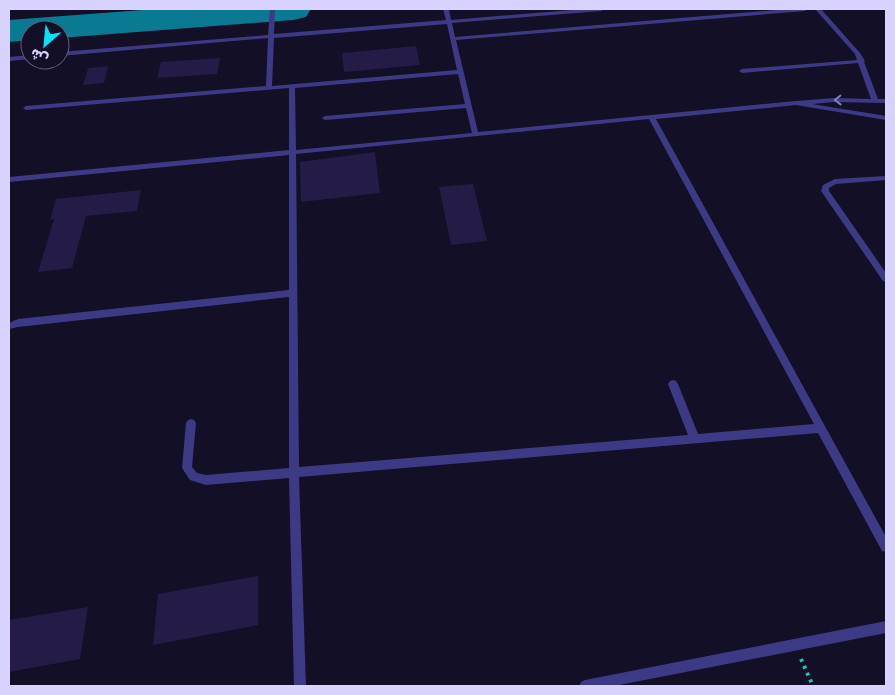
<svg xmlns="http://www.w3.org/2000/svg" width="895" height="695" viewBox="0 0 895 695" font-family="Rubik,Cairo,sans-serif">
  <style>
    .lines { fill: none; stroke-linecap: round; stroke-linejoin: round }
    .taxiway { fill: #0a7a92; fill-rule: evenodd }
    .building { fill: #241b47 }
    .path { stroke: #2fb8b0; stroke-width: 4; stroke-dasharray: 3 4.5; stroke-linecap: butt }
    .lane { fill: #3d3a85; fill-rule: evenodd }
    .oneway { stroke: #837fbc }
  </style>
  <rect width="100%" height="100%" fill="#130f26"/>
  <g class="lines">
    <polygon class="taxiway" points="156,9 311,9 306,17 293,20 60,38 60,30 30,30 30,40 9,42 9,20"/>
  </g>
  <g class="building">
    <polygon points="416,46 420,65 344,72 342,53"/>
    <polygon points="220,58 217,74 157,78 161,62"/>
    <polygon points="108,66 104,83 83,85 88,68"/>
    <polygon points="375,152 380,193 301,202 300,162"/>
    <polygon points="473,184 487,241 451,245 439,187"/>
    <polygon points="141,190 137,211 86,216 72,268 38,272 54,219 50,220 56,199"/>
    <polygon points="258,576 258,625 153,645 158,594"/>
    <polygon points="88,607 80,659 9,672 9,620"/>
  </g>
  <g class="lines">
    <polyline class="path" points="801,659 813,686"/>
    <g class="lane">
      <path d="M270,9L275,10L274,34L446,20L443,9H449L451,20L584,9H604L601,11L452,23L455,37L788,9H808L805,11L456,40L478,132L796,101L834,98L871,99L858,63L742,73L739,71L742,69L857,60L855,54L815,9H821L860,53L865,61L864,62L878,99H886V103L834,102L812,104L886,116V120L796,105L656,119L886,537V552L882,551L818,433L299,477L306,686H294L289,478L206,485L190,480L182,468L186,423L188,420L191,419L194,420L196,423L192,467L197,473L206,475L289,468V297L18,327L9,329V323L18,319L289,290V155L9,182V177L289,150V88L26,110L23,108L26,106L266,86L268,38L60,56V52L268,35ZM447,24L457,70L272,86L274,38ZM458,74L465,104L325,116L322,118L325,120L466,108L472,133L296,150L295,88ZM649,119L814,424L698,434L678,384L676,381L673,380L670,381L668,384L688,435L299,467L296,154Z"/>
      <polygon points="30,55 30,59 9,61 9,57"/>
      <polygon points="886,176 886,180 836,184 829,188 829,191 886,273 886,282 883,281 821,191 823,185 835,179"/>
      <polygon points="886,621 886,633 614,686 579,686 581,682 585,680"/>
    </g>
  </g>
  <defs><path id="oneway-chevron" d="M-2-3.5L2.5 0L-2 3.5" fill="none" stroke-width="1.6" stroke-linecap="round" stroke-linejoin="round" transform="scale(1.25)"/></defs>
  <use class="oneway" href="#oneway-chevron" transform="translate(838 100) rotate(179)"/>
  <rect width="895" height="695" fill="none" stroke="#d9d4ff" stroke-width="20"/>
  <g transform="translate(45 45) rotate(207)"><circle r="24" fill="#130f26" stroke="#625e7d"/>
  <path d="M0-4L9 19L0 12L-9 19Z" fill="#00e5ff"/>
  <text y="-8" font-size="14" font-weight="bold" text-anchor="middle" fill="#d9d4ff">ش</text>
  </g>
</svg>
